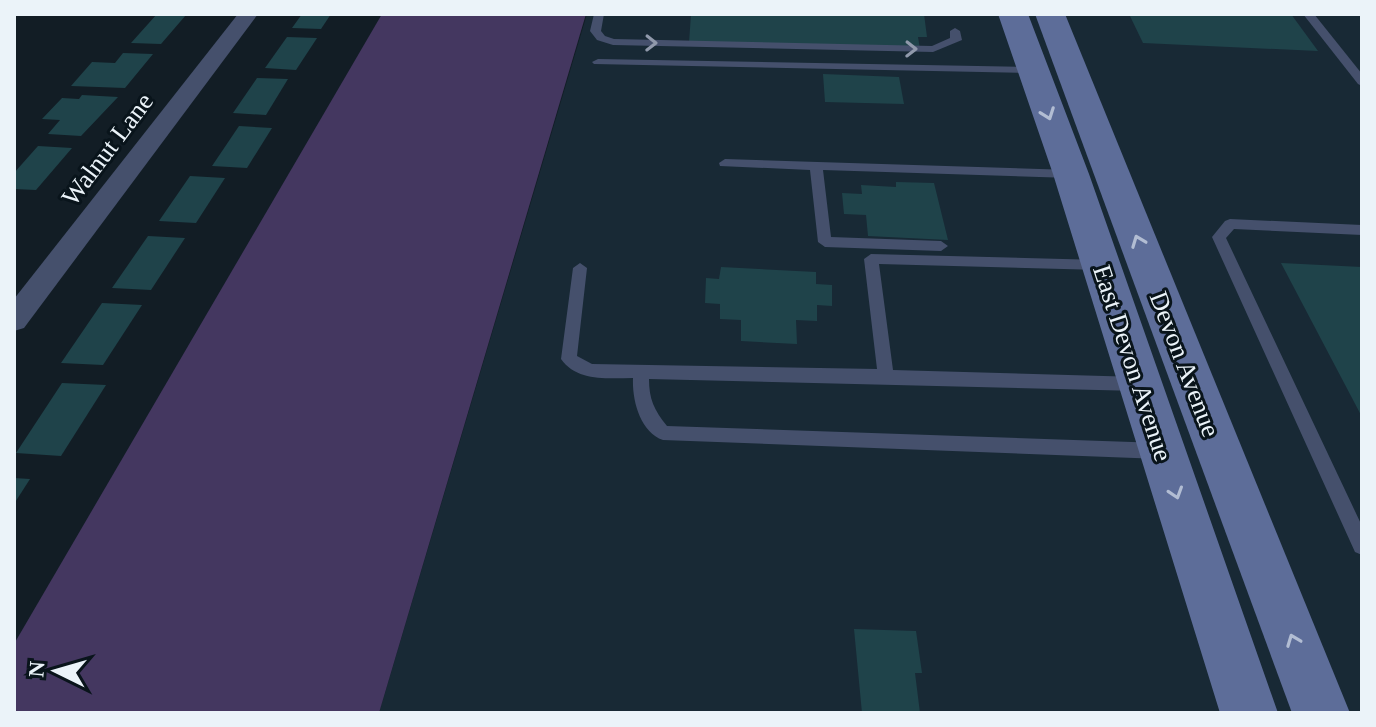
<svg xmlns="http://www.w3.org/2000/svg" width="1376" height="727" viewBox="0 0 1376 727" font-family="'Times New Roman',serif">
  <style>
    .built { fill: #182935 }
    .green { fill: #443760 }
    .building { fill: #1f434a }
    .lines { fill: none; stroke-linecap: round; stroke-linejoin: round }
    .service { fill: #45506c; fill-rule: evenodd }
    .minor { fill: #45506c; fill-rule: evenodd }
    .secondary { fill: #5d6d99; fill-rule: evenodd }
    .oneway { stroke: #9099ab }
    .oneway2 { stroke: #b2bdd3 }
    .labels { text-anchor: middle; stroke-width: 6; stroke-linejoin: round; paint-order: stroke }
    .street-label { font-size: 26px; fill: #ebf3f9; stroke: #09141b }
  </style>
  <rect width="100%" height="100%" fill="#121d25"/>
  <polygon class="built" points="587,14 1362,14 1362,713 379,713"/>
  <polygon class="green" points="382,14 586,14 379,713 14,713 14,644"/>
  <g class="building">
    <polygon points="157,14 186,15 161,44 131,43"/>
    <polygon points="302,14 331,14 321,29 292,28"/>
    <polygon points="691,14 924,14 927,37 918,37 920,49 689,43"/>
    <polygon points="1129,14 1291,14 1318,51 1143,43"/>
    <polygon points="287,37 317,38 296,70 265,68"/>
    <polygon points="123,53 153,54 125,88 71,86 92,62 115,63"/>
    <polygon points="823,74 899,77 904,104 825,102"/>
    <polygon points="257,78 288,79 266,115 233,113"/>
    <polygon points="82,95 118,97 81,136 48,134 60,120 42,119 62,98 79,99"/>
    <polygon points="239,126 272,128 247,168 212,166"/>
    <polygon points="38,146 72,148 36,190 14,189 14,173"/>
    <polygon points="190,176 225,178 196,223 159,221"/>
    <polygon points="896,182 934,183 948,240 868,236 866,215 844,214 842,193 862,194 861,185 896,187"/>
    <polygon points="148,236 185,238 151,290 112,288"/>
    <polygon points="1281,263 1362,267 1362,417"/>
    <polygon points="721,267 816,272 816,284 832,285 832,306 817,305 817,321 796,320 797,344 741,341 741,320 720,319 720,304 705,303 706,278 719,279"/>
    <polygon points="102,303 142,305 103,365 61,363"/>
    <polygon points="62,383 106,385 61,456 16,453"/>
    <polygon points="14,478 30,479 14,504"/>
    <polygon points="854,629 916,631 922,673 915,673 920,713 862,713"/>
  </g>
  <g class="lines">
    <g class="service">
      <polygon points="594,14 604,14 601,31 605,36 614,39 932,46 950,38 950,31 955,28 960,31 962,40 933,52 613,45 597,40 590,31"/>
      <polygon points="1303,14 1314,14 1362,74 1362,86 1358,84"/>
      <polygon points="598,59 1032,67 1038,70 1032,73 594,64 592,62"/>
      <polygon points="725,159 1071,170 1078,174 1071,178 823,170 831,237 941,241 948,246 941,251 825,247 818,242 810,170 720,166 719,163"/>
      <polygon points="1230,219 1362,225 1362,235 1234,229 1226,238 1362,526 1362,555 1355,552 1212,237 1225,221"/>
      <path d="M871,254L1101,260L1108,265L1101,270L879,264L893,370L1139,377L1145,379L1147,384L1145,389L1139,391L649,379C649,399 654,410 667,426L1161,443L1167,446L1170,451L1167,456L1161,459L663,440C640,432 632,400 633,378C608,378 577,382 561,359L573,268L580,263L587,268L577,356L592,364L877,369L864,259Z"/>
    </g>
    <polygon class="minor" points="238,14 258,14 24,328 14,331 14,299"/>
    <g class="secondary">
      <polygon points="998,14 1028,14 1089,174 1278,713 1220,713 1053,174"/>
      <polygon points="1035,14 1065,14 1350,713 1292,713"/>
    </g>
  </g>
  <defs><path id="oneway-chevron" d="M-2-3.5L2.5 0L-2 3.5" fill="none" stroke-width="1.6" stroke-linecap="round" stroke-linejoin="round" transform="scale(2)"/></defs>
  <g class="oneway">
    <use href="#oneway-chevron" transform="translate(651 43) rotate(1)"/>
    <use href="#oneway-chevron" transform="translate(911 49) rotate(1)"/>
  </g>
  <g class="oneway2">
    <use href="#oneway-chevron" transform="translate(1048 114) rotate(70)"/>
    <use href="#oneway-chevron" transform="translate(1138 241) rotate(-111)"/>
    <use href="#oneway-chevron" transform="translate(1176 493) rotate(72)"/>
    <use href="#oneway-chevron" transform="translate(1293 640) rotate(-111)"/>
  </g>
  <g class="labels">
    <g class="street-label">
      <text transform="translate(107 149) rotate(-53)" y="9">Walnut Lane</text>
      <text transform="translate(1133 363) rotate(72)" y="9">East Devon Avenue</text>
      <text transform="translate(1185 364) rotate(69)" y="9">Devon Avenue</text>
    </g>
  </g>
  <rect width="1376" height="727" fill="none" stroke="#ebf3f9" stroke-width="32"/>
  <g transform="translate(56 671) rotate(275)" stroke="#09141b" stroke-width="6" paint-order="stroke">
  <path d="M0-6L14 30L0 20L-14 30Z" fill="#ebf3f9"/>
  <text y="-12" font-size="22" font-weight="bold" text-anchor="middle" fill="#ebf3f9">N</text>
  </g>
</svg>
